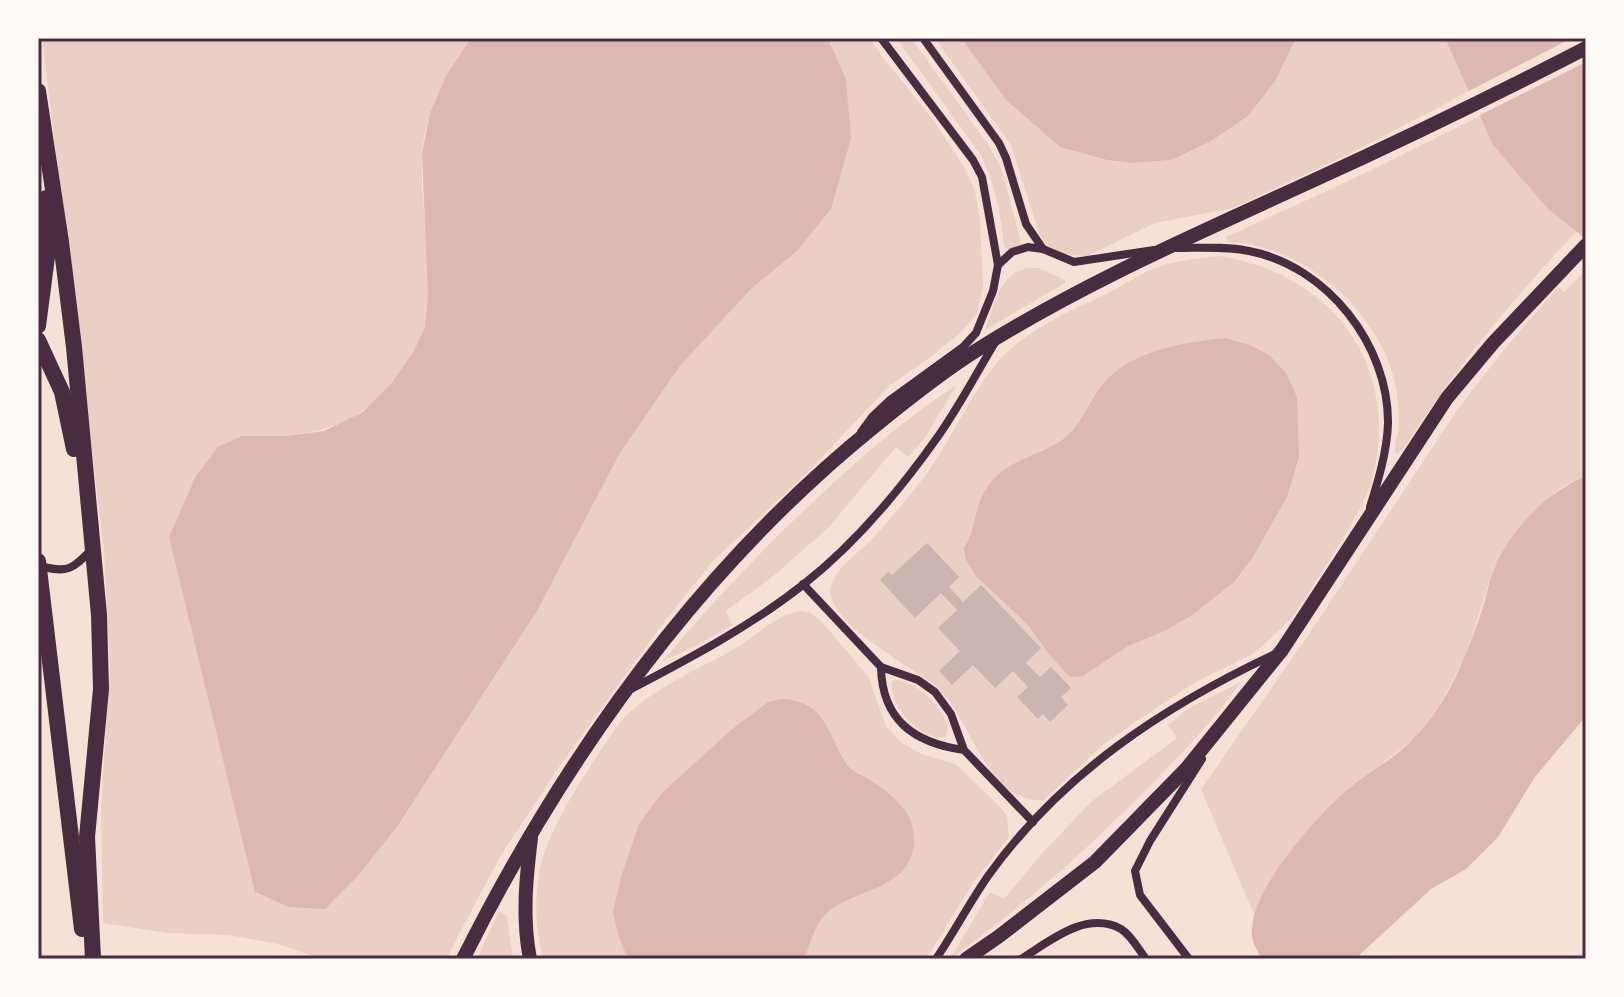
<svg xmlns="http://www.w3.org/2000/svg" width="1624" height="997" viewBox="0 0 1624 997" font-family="'Exo 2',sans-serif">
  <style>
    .green { fill: #ebcfc5 }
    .water { fill: #dcb8b0 }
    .pier { fill: #f7e1d7 }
    .building { fill: #ccb4b1 }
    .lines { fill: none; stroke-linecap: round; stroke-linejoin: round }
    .minor { stroke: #4a2c40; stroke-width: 8 }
    .tertiary { stroke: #4a2c40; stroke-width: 14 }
    .secondary { stroke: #4a2c40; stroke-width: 16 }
    .neatline { fill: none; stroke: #4a2c40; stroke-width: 3 }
  </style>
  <rect width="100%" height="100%" fill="#f7e1d7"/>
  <g class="green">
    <path d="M42,38H471C447,74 425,110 422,155C419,209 437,272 425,326C421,345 406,362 395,378C366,419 332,430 286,436L358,876L397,827L537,611L620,453L680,366L751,289L797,251L846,79L828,38H870L880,54L932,118L964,167L975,191L980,220L983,286L977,314L960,333L933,355L888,387L808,472L712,562L661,626L559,767L501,855L446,959H323L278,944L229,935L167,933L103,923L101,806L110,667L104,551Z"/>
    <path d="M896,38H911L989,146L1001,168L1021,241L1019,245L1009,249L1004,247C1001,213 995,183 979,152Z"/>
    <polygon points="935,38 961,38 1006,100 1060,147 1107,160 1133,163 1171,160 1276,80 1296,38 1445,38 1470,91 1355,151 1233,208 1155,223 1087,256 1062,254 1046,244 1039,233 1011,145"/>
    <path d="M1480,116L1577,231C1512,300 1454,369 1403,450L1396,454C1392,445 1399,435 1399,424C1399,410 1397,389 1393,375C1374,307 1300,244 1228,242L1226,237L1357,177Z"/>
    <path d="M1220,256C1332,274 1402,366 1372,480C1363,513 1322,570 1303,602L1290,620L1255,653L1194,683L1144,716L1104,744L1044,800C987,805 971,717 937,687C915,668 823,622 831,587C836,567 860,552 874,537C887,523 900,507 913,491C946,453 964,404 995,365C1024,329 1072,311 1112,291C1127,283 1144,272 1160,266C1180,260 1199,258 1220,256Z"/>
    <path d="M1028,268H1039L1065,280V283L985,330C995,305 998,274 1028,268Z"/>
    <polygon points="1586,270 1586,476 1561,487 1518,528 1493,569 1465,658 1437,710 1414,739 1385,761 1266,888 1255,917 1201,789 1305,640 1458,409 1506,347 1558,287 1564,292"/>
    <path d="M956,386L926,436L908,457L896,447L828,528L776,574L726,611L732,625L694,647L663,661C718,595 777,534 841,476C877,444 914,412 956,386Z"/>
    <path d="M801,611L811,613L823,623L868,676L886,726L902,743L922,754L957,765L1002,809L1007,817L1009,837L973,883L926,959H543C536,931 534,902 539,874C545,830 594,760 620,722C652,688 695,671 736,648C757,636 776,614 801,611Z"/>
    <path d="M897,680C921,684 939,705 948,726L946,737C921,742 887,705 892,681Z"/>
    <path d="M1241,682C1212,723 1176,760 1140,796C1081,855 1019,910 950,959L990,892L1004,899L1044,851L1092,801L1177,738L1168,725L1189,708Z"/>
    <polygon points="499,911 507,916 513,959 477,959"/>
  </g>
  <g class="water">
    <polygon points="471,38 828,38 846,79 851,138 831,209 797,251 751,289 680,366 620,453 537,611 397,827 358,876 325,909 289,907 255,892 169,537 196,476 218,447 242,436 286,436 324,431 363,412 390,385 414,351 425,327 428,296 422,154 430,113 446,76"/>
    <polygon points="961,38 1296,38 1276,80 1248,116 1211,141 1171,160 1134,163 1107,160 1060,147 1006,100"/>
    <polygon points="1445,38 1586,38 1586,239 1548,209 1493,145"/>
    <path d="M1225,338L1250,345L1269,355L1286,373L1297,397L1299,457L1287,497L1253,557L1234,582L1191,616L1164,631L1128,646L1083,676L1070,677L1049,654L1028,625L976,576L966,560L964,548C979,524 972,504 992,481C1011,458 1044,455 1066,437C1082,423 1089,402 1101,386C1130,350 1181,343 1225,338Z"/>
    <path d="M1586,476V716L1535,777L1498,837L1466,869L1431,889L1355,959L1261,958C1259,953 1255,947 1253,941C1241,899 1317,816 1347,790C1368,772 1395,759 1414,738C1448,704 1467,655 1482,610C1487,597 1488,582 1494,569C1511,528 1546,493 1586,476Z"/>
    <path d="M781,699C824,700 827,731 845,762C851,772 861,774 870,780C883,788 897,799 906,812C912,820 914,831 914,841C913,891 851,888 825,915C814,926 810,945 804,959H628L618,934L613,912L621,877L639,824L661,794L731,730L768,702Z"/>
  </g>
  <polygon class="pier" points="1572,38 1586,38 1586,62 1476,117 1465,93"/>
  <polygon class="building" points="927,543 959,577 949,587 963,602 981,585 1041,648 1026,663 1040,677 1051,667 1071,688 1061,697 1068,705 1050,722 1043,714 1038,719 1017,697 1028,687 1013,671 995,688 973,665 952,685 939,671 960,651 938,628 957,610 941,593 915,618 880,580 888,572 892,575"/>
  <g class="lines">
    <g class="minor">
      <polyline points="881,38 973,160 982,177 998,265"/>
      <polyline points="923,38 999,143 1006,158 1026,224 1043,249"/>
      <path d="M1176,248C1200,248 1225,246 1249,251C1327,266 1389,345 1388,424C1387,452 1378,481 1370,507"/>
      <polyline points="861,432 872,417 890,400 963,347 976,333 993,291 998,265 1012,252 1028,247 1043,249 1074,262 1154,250"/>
      <path d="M39,566C68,573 72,570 92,549"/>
      <polyline points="803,584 881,667"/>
      <path d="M631,689C690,658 751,626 804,584C856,543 901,489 939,435C960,405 977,372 996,341"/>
      <path d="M964,750C914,743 882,720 881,667L918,680L935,692L951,714L964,750L1033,822"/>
      <path d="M936,959C954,932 970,902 988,876C1062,773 1164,706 1277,653"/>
      <path d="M1021,959C1050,941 1086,910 1121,929C1131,935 1139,950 1146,959"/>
      <polyline points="1189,959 1140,895 1135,871 1150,841 1202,759"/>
    </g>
    <g class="tertiary">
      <path d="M463,959C565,756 698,569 875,426C908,399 942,372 977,350C1083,283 1197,234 1310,182C1404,139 1495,95 1586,48"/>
      <path d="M530,959C522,918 526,879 531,838"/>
      <polyline points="966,959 998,937 1095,862 1186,769 1282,650 1447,398 1493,343 1586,245"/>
    </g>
    <g class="secondary">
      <polyline points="38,91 61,242 74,347 99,615 101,689 87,837 93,959"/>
      <polyline points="38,326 47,257 46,198"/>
      <polyline points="38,340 62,392 74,449"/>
      <polyline points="38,561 82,929"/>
    </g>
  </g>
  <rect width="1624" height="997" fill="none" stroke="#fffaf5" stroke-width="80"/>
  <rect x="40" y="40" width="1544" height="917" class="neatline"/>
</svg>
